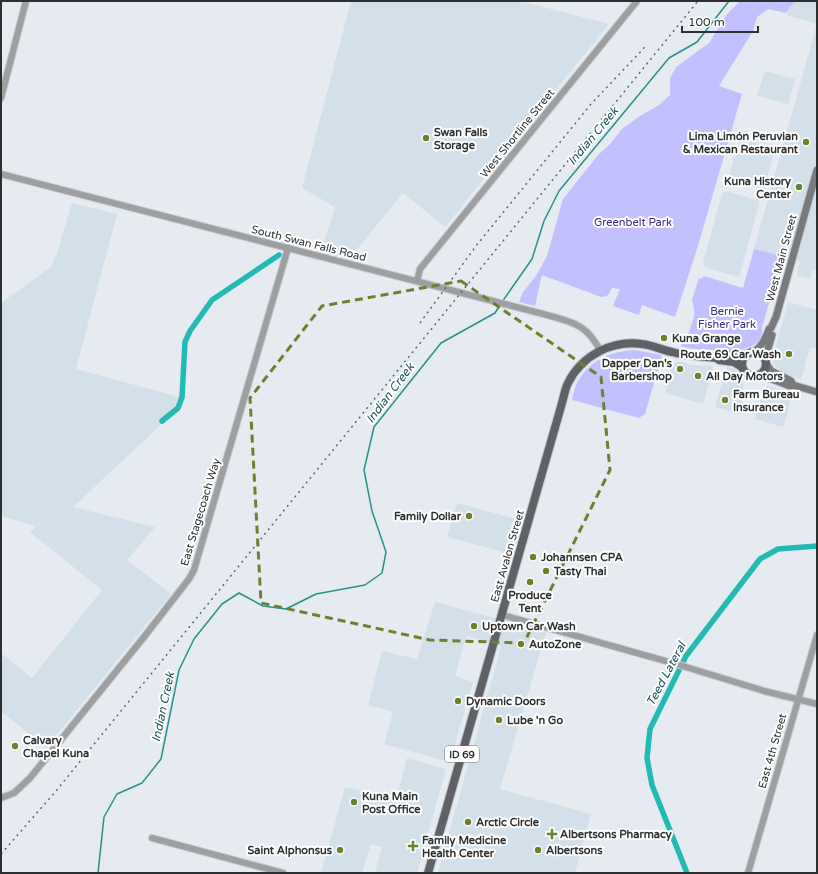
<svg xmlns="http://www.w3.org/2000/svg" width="818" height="874" viewBox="0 0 818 874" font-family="'Varela Round',sans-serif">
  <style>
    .built { fill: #d3e0e9 }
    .green { fill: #c2c0ff }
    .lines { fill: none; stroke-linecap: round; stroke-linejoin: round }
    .stream { stroke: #26918d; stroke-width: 1.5 }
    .canal { stroke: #23bab5; stroke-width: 5.5 }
    .tertiary-casing { stroke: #c4c9ce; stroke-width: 8 }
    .secondary-casing { stroke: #c4c9ce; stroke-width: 9 }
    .primary-casing { stroke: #c4c9ce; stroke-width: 10 }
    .tertiary { stroke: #9d9fa1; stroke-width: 6 }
    .secondary { stroke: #787a7e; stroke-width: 7 }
    .primary { stroke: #5e6165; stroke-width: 8 }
    .rail { stroke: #616567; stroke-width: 1.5; stroke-dasharray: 2 4; stroke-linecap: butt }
    .marked { fill: none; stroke: #6e802f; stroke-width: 3; stroke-dasharray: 8 5; stroke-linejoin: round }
    .poi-dot { fill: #6e802f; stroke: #fff; stroke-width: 1.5 }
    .labels { text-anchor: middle; stroke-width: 4; stroke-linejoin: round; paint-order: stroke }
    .shield { fill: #fff; stroke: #6c6e6f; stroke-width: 1 }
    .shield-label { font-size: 10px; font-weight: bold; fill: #2d3031 }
    .poi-label { font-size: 11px; font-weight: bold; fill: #2d3031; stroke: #fff; text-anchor: start }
    .street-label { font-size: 11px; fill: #2d3031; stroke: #fff }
    .park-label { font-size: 11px; fill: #3d2b88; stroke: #fff }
    .water-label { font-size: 12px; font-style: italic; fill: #1c5553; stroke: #fff }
  </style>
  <rect width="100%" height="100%" fill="#e5ebf0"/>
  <g class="built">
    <polygon points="351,1 520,1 609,24 445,227 403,193 349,259 321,252 335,207 302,188"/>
    <polygon points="795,1 817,1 817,270 813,269 810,279 797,276 800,261 754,249 817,24 786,15"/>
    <polygon points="765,71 795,79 788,104 757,96"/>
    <polygon points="740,138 775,149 764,190 728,180"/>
    <polygon points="726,191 760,201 739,277 706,268 703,263 722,194"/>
    <polygon points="72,203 117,214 76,369 179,397 176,405 162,420 165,421 73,507 155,527 127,560 171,594 46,748 10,718 2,713 1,714 1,653 32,678 102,590 30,532 36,526 1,516 1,303 51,267 57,253"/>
    <polygon points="788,302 817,310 817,349 810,347 801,380 780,371 773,363 772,360"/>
    <polygon points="680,361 691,365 713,366 703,404 665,393 672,365"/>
    <polygon points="727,367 736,370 743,381 743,397 738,414 715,407"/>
    <polygon points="768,386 793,393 783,427 755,419 764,388"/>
    <polygon points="457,503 520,520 511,554 447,537"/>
    <polygon points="435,602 546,632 500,789 591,814 575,873 438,873 501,646 466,636 455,676 473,682 450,762 384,744 393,712 368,705 382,651 417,659"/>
    <polygon points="407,758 446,769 417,873 375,873 382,847 371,844 362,873 321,873 345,787 396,799"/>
  </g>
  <g class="green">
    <path d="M740,1H795L786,13L768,9L757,17L753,31L719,86L742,94L697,249L675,317L642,305L639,315L613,306L620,289L612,288C609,294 608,297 601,297L542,275L541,278L535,306L519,302L523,292L536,276L547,256L563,199L598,155L610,144L622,129L640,116L659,105L670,95V78L676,67L709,43L727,14Z"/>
    <path d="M754,249L783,256L762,327C764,350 738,350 723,350C709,350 696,350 683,347L681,345L682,341L689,332L694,317V308L692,300L699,278L701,279L704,276L743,288Z"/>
    <path d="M635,350L662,355L645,414L639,418L572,400C573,395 574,390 576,385C587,361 611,351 635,350Z"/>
  </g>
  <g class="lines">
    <g class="stream">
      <polyline points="502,302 532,259 544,221 559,191 669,58 697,42 729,1"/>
      <polyline points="98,873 104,817 117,794 142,783 161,759 179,670 194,639 222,604 239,593 263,606 286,609 316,594 365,585 382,573 386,552 372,511 364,470 374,427 441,343 495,313 500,305"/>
    </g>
    <g class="canal">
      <polyline points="162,421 178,408 182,397 185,342 190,331 212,300 279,255"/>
      <polyline points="687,873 652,785 647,758 650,729 686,656 760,559 778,549 817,546"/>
    </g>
    <defs>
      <g id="tertiary">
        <polyline points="1,98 26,1"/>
        <path d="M1,174L547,315C574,323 586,324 600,350"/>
        <polyline points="417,281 420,269 637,1"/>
        <polyline points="502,615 676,664 764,691 817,704"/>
        <polyline points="1,798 14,793 30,778 144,637 189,579 194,570 288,248"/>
        <polyline points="152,838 283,873"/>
        <polyline points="748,873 817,635"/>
      </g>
      <g id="secondary">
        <path d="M754,352C763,345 765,339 769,329L771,328L776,317L817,170"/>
        <polyline points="765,359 772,335"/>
        <polyline points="766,363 771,371 791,381 793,385"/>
        <polyline points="759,374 790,386 793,385 817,392"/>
      </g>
      <g id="primary">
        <circle cx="754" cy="364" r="12"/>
        <polyline points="717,358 719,360 734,362 742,367"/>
        <path d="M428,873L562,403C564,396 565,389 568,383C582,355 612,340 642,344C652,345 662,350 672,352C687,356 702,357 717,358L719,355L747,354"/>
      </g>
    </defs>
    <use href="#tertiary" class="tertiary-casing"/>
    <use href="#secondary" class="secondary-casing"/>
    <use href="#primary" class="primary-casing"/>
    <use href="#tertiary" class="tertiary"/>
    <use href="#secondary" class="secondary"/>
    <use href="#primary" class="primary"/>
    <g class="rail">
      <polyline points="420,323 476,246 591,104 646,46"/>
      <polyline points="1,854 56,791 698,1"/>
    </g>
  </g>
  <path class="marked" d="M461,281L601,377L610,470L524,643L430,640L261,603L250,398L322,306Z"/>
  <g class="poi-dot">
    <circle cx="426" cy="138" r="4"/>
    <circle cx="806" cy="142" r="4"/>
    <circle cx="799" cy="187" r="4"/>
    <circle cx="664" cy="338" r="4"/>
    <circle cx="789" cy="354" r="4"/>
    <circle cx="680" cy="369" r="4"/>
    <circle cx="698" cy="376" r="4"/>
    <circle cx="725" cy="400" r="4"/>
    <circle cx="469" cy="516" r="4"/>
    <circle cx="533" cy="557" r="4"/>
    <circle cx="546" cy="571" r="4"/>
    <circle cx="530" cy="582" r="4"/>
    <circle cx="474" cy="626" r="4"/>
    <circle cx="521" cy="644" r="4"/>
    <circle cx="458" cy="701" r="4"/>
    <circle cx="499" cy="720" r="4"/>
    <circle cx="15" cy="746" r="4"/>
    <circle cx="354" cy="802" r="4"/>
    <circle cx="468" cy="822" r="4"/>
    <path d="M550 828h4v4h4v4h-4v4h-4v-4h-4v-4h4z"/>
    <path d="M411 840h4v4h4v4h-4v4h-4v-4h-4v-4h4z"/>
    <circle cx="340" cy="850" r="4"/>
    <circle cx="538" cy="850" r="4"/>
  </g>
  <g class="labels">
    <rect class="shield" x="445" y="746" width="34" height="16" rx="3"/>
    <g class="shield-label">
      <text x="462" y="758">ID 69</text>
    </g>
    <g class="poi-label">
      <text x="434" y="136">Swan Falls<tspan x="434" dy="13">Storage</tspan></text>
      <text x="798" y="140" text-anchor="end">Lima Limón Peruvian<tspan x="798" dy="13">&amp; Mexican Restaurant</tspan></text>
      <text x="791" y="185" text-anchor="end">Kuna History<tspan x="791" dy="13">Center</tspan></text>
      <text x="672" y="342">Kuna Grange</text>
      <text x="781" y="358" text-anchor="end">Route 69 Car Wash</text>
      <text x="672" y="367" text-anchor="end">Dapper Dan's<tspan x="672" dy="13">Barbershop</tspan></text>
      <text x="706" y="380">All Day Motors</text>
      <text x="733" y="398">Farm Bureau<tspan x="733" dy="13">Insurance</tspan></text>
      <text x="461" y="520" text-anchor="end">Family Dollar</text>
      <text x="541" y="561">Johannsen CPA</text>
      <text x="554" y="575">Tasty Thai</text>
      <text x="530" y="599" text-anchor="middle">Produce<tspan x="530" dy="13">Tent</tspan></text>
      <text x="482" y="630">Uptown Car Wash</text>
      <text x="529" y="648">AutoZone</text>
      <text x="466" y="705">Dynamic Doors</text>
      <text x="507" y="724">Lube 'n Go</text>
      <text x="23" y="744">Calvary<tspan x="23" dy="13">Chapel Kuna</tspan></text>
      <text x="362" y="800">Kuna Main<tspan x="362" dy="13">Post Office</tspan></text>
      <text x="476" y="826">Arctic Circle</text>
      <text x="560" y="838">Albertsons Pharmacy</text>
      <text x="422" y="844">Family Medicine<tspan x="422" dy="13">Health Center</tspan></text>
      <text x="332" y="854" text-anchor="end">Saint Alphonsus</text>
      <text x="546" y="854">Albertsons</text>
    </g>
    <g class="street-label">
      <text transform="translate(517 133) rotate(-51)" y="4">West Shortline Street</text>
      <text transform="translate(309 243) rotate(14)" y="4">South Swan Falls Road</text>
      <text transform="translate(781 258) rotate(-75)" y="4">West Main Street</text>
      <text transform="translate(200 512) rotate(-73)" y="4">East Stagecoach Way</text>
      <text transform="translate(507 556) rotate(-74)" y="4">East Avalon Street</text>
      <text transform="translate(772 751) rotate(-74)" y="4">East 4th Street</text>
    </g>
    <g class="park-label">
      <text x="633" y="226">Greenbelt Park</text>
      <text x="727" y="315">Bernie<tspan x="727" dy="13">Fisher Park</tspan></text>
    </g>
    <g class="water-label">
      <text transform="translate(593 136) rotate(-50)" y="4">Indian Creek</text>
      <text transform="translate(390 393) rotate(-53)" y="4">Indian Creek</text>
      <text transform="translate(666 674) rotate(-62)" y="4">Teed Lateral</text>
      <text transform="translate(163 707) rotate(-78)" y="4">Indian Creek</text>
    </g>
  </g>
  <rect width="818" height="874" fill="none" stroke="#2d3031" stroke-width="4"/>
  <path d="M682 26v6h76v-6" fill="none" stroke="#2d3031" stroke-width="2"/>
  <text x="688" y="26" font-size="12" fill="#2d3031" stroke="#ffffff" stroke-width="3" paint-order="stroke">100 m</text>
</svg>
